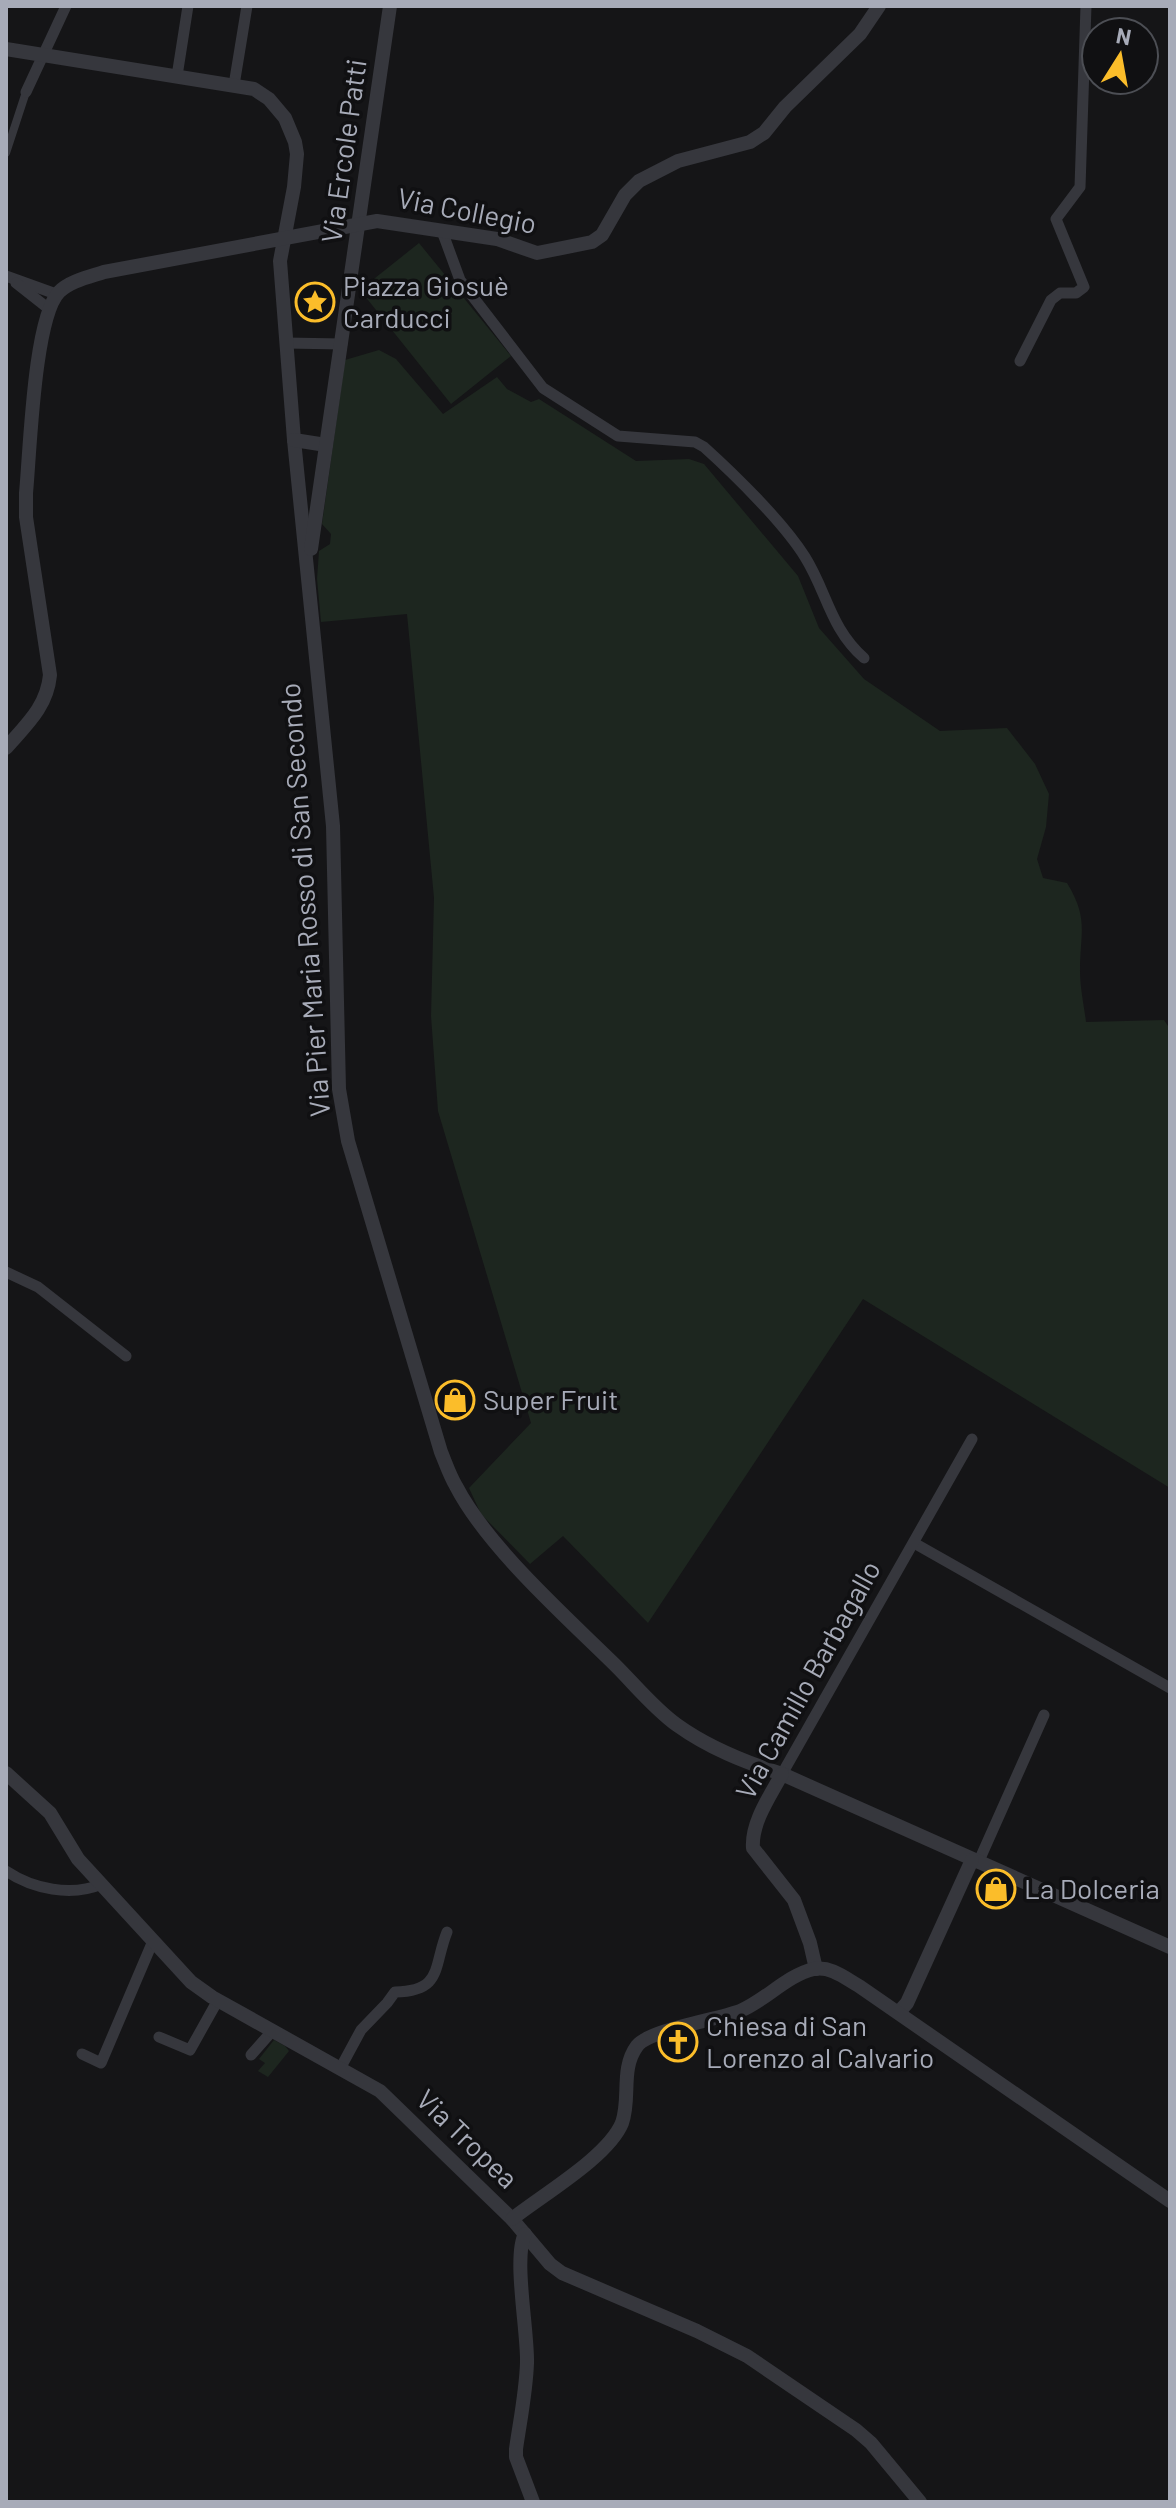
<svg xmlns="http://www.w3.org/2000/svg" width="1176" height="2508" viewBox="0 0 1176 2508" font-family="Barlow,sans-serif">
  <style>
    .green { fill: #1d261f }
    .lines { fill: none; stroke-linecap: round; stroke-linejoin: round }
    .pedestrian { stroke: #36373d; stroke-width: 8 }
    .minor { stroke: #36373d; stroke-width: 11 }
    .tertiary { stroke: #36373d; stroke-width: 14 }
    .labels { text-anchor: middle; stroke-width: 7; stroke-linejoin: round; paint-order: stroke }
    .street-label { font-size: 28px; fill: #a7abb8; stroke: #101012 }
    .poi-label { font-size: 28px; fill: #a7abb8; stroke: #101012; text-anchor: start }
  </style>
  <rect width="100%" height="100%" fill="#151517"/>
  <g class="green">
    <polygon points="419,243 511,356 451,404 360,290"/>
    <path d="M379,350L396,359L443,414L497,377L507,389L531,402L539,399L636,461L689,459L704,464L798,576L819,628L864,679L940,731L1007,728L1035,764L1049,794L1046,827L1037,859L1043,878L1067,883C1089,919 1080,932 1080,971C1080,988 1084,1005 1086,1022L1164,1020L1170,1029V1488L863,1299L648,1623L563,1536L530,1564L481,1514L469,1488L531,1423L438,1111L431,1016L434,898L407,614L321,622L317,579L319,551L330,544L331,534L322,524L345,360Z"/>
    <polygon points="274,2040 285,2046 289,2051 268,2077 258,2071 265,2063 259,2059"/>
  </g>
  <g class="lines">
    <polyline class="pedestrian" points="6,153 26,92"/>
    <g class="minor">
      <polyline points="177,76 188,6"/>
      <polyline points="234,85 247,6"/>
      <polyline points="26,92 66,6"/>
      <path d="M442,231L460,280L543,388L618,436L695,442L704,447C735,475 783,522 805,557C827,592 830,628 864,658"/>
      <polyline points="6,276 56,294"/>
      <polyline points="16,283 49,309"/>
      <polyline points="286,343 342,344"/>
      <polyline points="1020,361 1051,300 1060,293 1076,293 1084,287 1056,219 1080,187 1086,6"/>
      <polyline points="6,1272 38,1287 126,1356"/>
      <polyline points="914,1543 1170,1688"/>
      <polyline points="782,1774 972,1439"/>
      <polyline points="978,1863 1044,1715"/>
      <path d="M6,1871C33,1889 71,1897 102,1884"/>
      <polyline points="159,2037 190,2050 218,2000"/>
      <polyline points="82,2054 101,2063 153,1941"/>
      <polyline points="251,2055 273,2030"/>
      <path d="M341,2067L361,2030L387,2003L395,1992C443,1991 433,1967 447,1932"/>
    </g>
    <g class="tertiary">
      <path d="M6,49L254,89L269,99L285,118L295,142L297,154L294,187L280,261L294,440L333,826L339,1089L348,1141L441,1452C446,1464 450,1476 456,1486C487,1546 562,1613 611,1661C632,1681 653,1708 677,1725C709,1748 744,1762 782,1774L1170,1947"/>
      <polyline points="294,440 326,445"/>
      <polyline points="311,549 390,6"/>
      <path d="M6,748C26,725 47,707 50,675L26,517V493C30,452 34,318 59,292C70,281 89,277 104,272L377,221L497,239L537,253L592,242L602,235L625,195L639,181L678,161L750,142L764,133L785,107L860,34L879,6"/>
      <polyline points="6,1773 50,1813 78,1859 191,1982 212,1997 380,2091 512,2219 550,2264 562,2273 697,2331 747,2356 856,2430 871,2443 920,2502"/>
      <path d="M782,1774C770,1796 751,1823 753,1848L794,1900L810,1943L816,1969"/>
      <polyline points="899,2012 907,2003 972,1860"/>
      <path d="M512,2219C542,2195 608,2157 622,2123C631,2098 620,2069 637,2046C649,2030 716,2020 740,2011C765,2001 787,1975 814,1969C831,1966 845,1978 859,1986L1170,2201"/>
      <path d="M525,2234C513,2257 528,2332 527,2363C526,2392 520,2421 516,2449V2457L533,2502"/>
    </g>
  </g>
  <defs>
    <symbol id="sight-ring" viewBox="-11 -11 22 22"><circle r="9.5" fill="#101012" stroke="#fbbd2a" stroke-width="1.5"/><path d="M0-6L1.8-2.2L6-1.7L2.9 1.2L3.7 5.4L0 3.3L-3.7 5.4L-2.9 1.2L-6-1.7L-1.8-2.2Z" fill="#fbbd2a"/></symbol>
    <symbol id="shop-ring" viewBox="-11 -11 22 22"><circle r="9.5" fill="#101012" stroke="#fbbd2a" stroke-width="1.5"/><path d="M-5-2.5h2.3a2.7 3.5 0 0 1 5.4 0H5L5.5 6h-11ZM-1.5-2.5h3a1.5 2.3 0 0 0-3 0Z" fill="#fbbd2a"/></symbol>
    <symbol id="church-ring" viewBox="-11 -11 22 22"><circle r="9.5" fill="#101012" stroke="#fbbd2a" stroke-width="1.5"/><path d="M-1.2-6h2.4v3.5h3.3v2.4h-3.3V6h-2.4V-.1h-3.3v-2.4h3.3Z" fill="#fbbd2a"/></symbol>
  </defs>
  <g fill-rule="evenodd">
    <use href="#sight-ring" x="293" y="280" width="44" height="44"/>
    <use href="#shop-ring" x="433" y="1378" width="44" height="44"/>
    <use href="#shop-ring" x="974" y="1867" width="44" height="44"/>
    <use href="#church-ring" x="656" y="2020" width="44" height="44"/>
  </g>
  <g class="labels">
    <g class="street-label">
      <text transform="translate(344 151) rotate(-82)" y="10">Via Ercole Patti</text>
      <text transform="translate(467 211) rotate(11)" y="10">Via Collegio</text>
      <text transform="translate(305 900) rotate(-94)" y="10">Via Pier Maria Rosso di San Secondo</text>
      <text transform="translate(808 1680) rotate(-61)" y="10">Via Camillo Barbagallo</text>
      <text transform="translate(467 2139) rotate(44)" y="10">Via Tropea</text>
    </g>
    <g class="poi-label">
      <text x="343" y="296">Piazza Giosuè<tspan x="343" dy="32">Carducci</tspan></text>
      <text x="483" y="1410">Super Fruit</text>
      <text x="1024" y="1899">La Dolceria</text>
      <text x="706" y="2036">Chiesa di San<tspan x="706" dy="32">Lorenzo al Calvario</tspan></text>
    </g>
  </g>
  <rect width="1176" height="2508" fill="none" stroke="#a7abb8" stroke-width="16"/>
  <g transform="translate(1120 56) rotate(11)"><circle r="38" fill="#101012" stroke="#4c4e54" stroke-width="2"/>
  <path d="M0-6L14 30L0 20L-14 30Z" fill="#fbbd2a"/>
  <text y="-12" font-size="22" font-weight="bold" text-anchor="middle" fill="#a7abb8">N</text>
  </g>
</svg>
